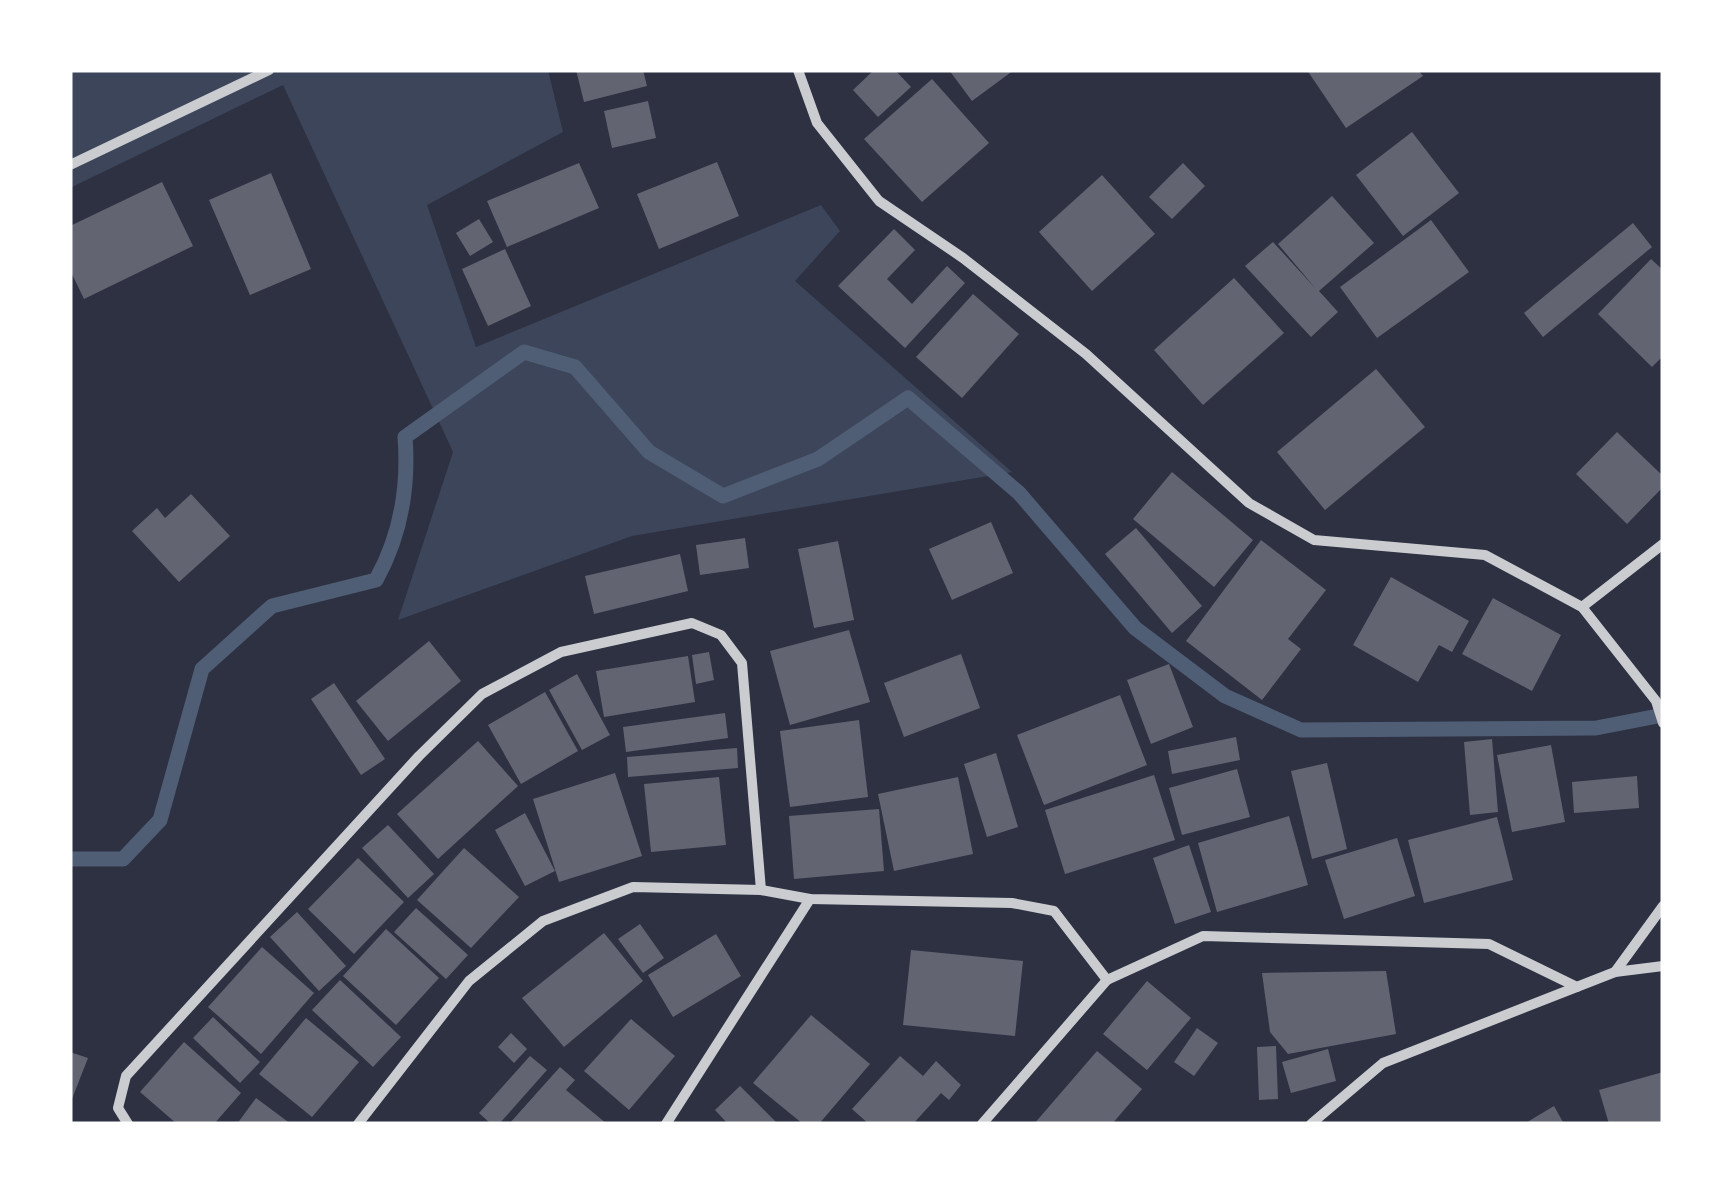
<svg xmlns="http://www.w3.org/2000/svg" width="1733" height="1194" viewBox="0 0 1733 1194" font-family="'Source Sans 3',sans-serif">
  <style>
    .green { fill: #3c4559 }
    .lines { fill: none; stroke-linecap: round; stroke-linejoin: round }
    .stream { stroke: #4f5d75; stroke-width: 15 }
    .building { fill: #626471 }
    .minor { stroke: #caccd0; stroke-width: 10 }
  </style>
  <rect width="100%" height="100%" fill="#2d3142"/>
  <polygon class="green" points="70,70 548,70 563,132 427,205 476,347 821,205 840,231 795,281 1012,472 632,536 398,620 453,452 283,85 70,188"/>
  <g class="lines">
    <path class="stream" d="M70,859H123L160,820L202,669L272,606L376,580C401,535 409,488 405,437L524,352L575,367L649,452L723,496L818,459L908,398L1019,493L1135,628L1225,696L1301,730L1596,728L1663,715"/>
  </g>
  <g class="building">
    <polygon points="576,70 643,70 647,86 584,102"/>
    <polygon points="874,70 895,70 911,87 878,117 853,90"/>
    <polygon points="949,70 1014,70 972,101"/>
    <polygon points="1307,70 1418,70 1423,76 1346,128"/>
    <polygon points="932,79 989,143 922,202 864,139"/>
    <polygon points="648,101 656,138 612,148 604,111"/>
    <polygon points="1412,132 1459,193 1403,236 1356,175"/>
    <polygon points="717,162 739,216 659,249 637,194"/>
    <polygon points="579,163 599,208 507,247 487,201"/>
    <polygon points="1183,163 1205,186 1172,219 1149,197"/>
    <polygon points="271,173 311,269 250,295 209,200"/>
    <polygon points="1102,175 1155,234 1092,291 1039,232"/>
    <polygon points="162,182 193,246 84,299 70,270 70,226"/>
    <polygon points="1332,196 1374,243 1319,291 1338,312 1311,337 1245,266 1273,242 1316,289 1278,244"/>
    <polygon points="479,219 493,242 470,256 456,233"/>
    <polygon points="1431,220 1469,272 1377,338 1340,287"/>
    <polygon points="1633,223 1652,247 1543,337 1524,313"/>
    <polygon points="894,229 915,250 887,279 912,304 947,266 965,283 905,348 838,286"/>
    <polygon points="505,249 531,306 488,326 462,269"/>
    <polygon points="1651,259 1663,270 1663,356 1652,367 1598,314"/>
    <polygon points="1234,278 1284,333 1203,405 1154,350"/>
    <polygon points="973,294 1019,334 962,398 916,357"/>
    <polygon points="1376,369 1425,427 1325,510 1277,452"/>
    <polygon points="1617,432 1663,476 1663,487 1627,524 1576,474"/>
    <polygon points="1172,472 1253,540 1214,587 1133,519"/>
    <polygon points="191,494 230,536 179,582 132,531 157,508 165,518"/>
    <polygon points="991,522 1013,573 952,600 929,549"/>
    <polygon points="1136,528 1202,606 1172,633 1105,554"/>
    <polygon points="745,538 749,568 700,575 696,545"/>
    <polygon points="1261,540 1326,590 1288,639 1301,649 1262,700 1186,641"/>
    <polygon points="838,541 854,620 814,628 798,549"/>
    <polygon points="680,554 688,591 594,614 585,576"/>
    <polygon points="1391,577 1469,621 1452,652 1439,645 1418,682 1353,645"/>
    <polygon points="1493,598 1561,635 1532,691 1462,654"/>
    <polygon points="849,630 870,702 790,725 770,651"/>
    <polygon points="429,641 461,681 388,741 356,701"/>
    <polygon points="709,652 714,680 696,684 692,655"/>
    <polygon points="961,654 980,708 904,737 884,683"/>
    <polygon points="688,656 695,702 604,717 596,671"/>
    <polygon points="1169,664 1193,727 1151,744 1127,680"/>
    <polygon points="577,674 610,735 582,750 549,690"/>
    <polygon points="334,683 385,759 361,775 311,699"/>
    <polygon points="545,692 578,751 521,784 488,725"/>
    <polygon points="1120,695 1147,765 1044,805 1017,735"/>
    <polygon points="725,713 728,738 626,752 623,727"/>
    <polygon points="859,720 868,797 790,807 780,731"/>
    <polygon points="1236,737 1240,760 1172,774 1168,751"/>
    <polygon points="1492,739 1498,812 1470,815 1464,742"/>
    <polygon points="478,741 518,786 438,859 397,814"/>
    <polygon points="1551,745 1565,822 1512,832 1497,755"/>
    <polygon points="737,748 738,768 628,777 627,757"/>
    <polygon points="996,753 1018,827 987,837 964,764"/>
    <polygon points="1327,763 1347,849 1312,859 1291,771"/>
    <polygon points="1237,769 1250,817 1182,835 1169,788"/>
    <polygon points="615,773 642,856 559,882 533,799"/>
    <polygon points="1154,775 1175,840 1065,874 1045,810"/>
    <polygon points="1637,776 1639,808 1574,813 1572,782"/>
    <polygon points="719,777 726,845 651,852 644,784"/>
    <polygon points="958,777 973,854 894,871 878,794"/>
    <polygon points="879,809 884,871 794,879 789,816"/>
    <polygon points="525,813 555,871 525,886 495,830"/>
    <polygon points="1289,816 1308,885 1217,912 1198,843"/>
    <polygon points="1497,817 1513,880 1424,903 1408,840"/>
    <polygon points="388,825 434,874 408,898 362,848"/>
    <polygon points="1397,838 1415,896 1344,919 1325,860"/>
    <polygon points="1189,845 1211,912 1175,924 1153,858"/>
    <polygon points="464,848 519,897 471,948 417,900"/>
    <polygon points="358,858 404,902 354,954 308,909"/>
    <polygon points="416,908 468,955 446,979 394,932"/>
    <polygon points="297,912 346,966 319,991 270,937"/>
    <polygon points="640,924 664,958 643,973 618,939"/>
    <polygon points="386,929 439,978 396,1025 343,976"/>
    <polygon points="604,933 643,981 564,1047 522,998"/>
    <polygon points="716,934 741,976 673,1017 648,975"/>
    <polygon points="262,947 314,993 261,1054 208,1007"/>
    <polygon points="911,950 1023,961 1015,1036 903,1025"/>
    <polygon points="1386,971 1396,1034 1288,1054 1270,1032 1262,973"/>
    <polygon points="340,980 401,1037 373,1067 312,1010"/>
    <polygon points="1147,981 1191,1018 1147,1070 1103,1034"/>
    <polygon points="811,1015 870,1064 819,1124 803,1124 753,1083"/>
    <polygon points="213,1017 260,1062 240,1083 193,1038"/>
    <polygon points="306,1018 359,1062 312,1117 259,1074"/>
    <polygon points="631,1019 675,1056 629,1110 584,1071"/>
    <polygon points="1197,1028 1218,1043 1194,1076 1174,1062"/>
    <polygon points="511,1033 527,1049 514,1063 498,1047"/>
    <polygon points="184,1042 241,1093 214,1124 177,1124 140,1092"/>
    <polygon points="1276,1046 1278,1099 1259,1100 1257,1047"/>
    <polygon points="1328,1049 1336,1081 1291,1093 1282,1062"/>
    <polygon points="1097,1051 1142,1089 1112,1124 1034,1124"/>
    <polygon points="70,1052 88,1058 70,1104"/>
    <polygon points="530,1056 547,1070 499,1124 491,1124 479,1113"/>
    <polygon points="900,1056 923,1076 936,1061 961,1085 949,1100 941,1093 913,1124 869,1124 852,1109"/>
    <polygon points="560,1067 575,1080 566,1090 607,1124 509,1124"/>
    <polygon points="1663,1072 1663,1124 1609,1124 1599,1090"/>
    <polygon points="740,1086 778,1124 728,1124 715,1110"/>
    <polygon points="256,1098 291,1124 237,1124"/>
    <polygon points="1554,1106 1564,1124 1524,1124"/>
  </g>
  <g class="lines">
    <g class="minor">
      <polyline points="798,70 817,123 879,201 963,258 1086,354 1249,503 1314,540 1485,555 1582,607 1656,701 1663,723"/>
      <polyline points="70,165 269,70"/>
      <polyline points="1582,607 1663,544"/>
      <polyline points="1615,972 1663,906"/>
      <polyline points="128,1124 118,1108 126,1076 419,756 482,694 561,652 692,623 721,635 742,663 761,890"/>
      <polyline points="358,1124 469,981 543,921 633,887 761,890 810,899 1012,903 1054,911 1107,980"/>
      <polyline points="666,1124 810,899"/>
      <polyline points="982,1124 1107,980 1203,936 1489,944 1577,987"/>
      <polyline points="1311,1124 1383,1063 1615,972 1663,966"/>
    </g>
  </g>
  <rect width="1733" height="1194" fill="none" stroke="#ffffff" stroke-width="145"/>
</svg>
